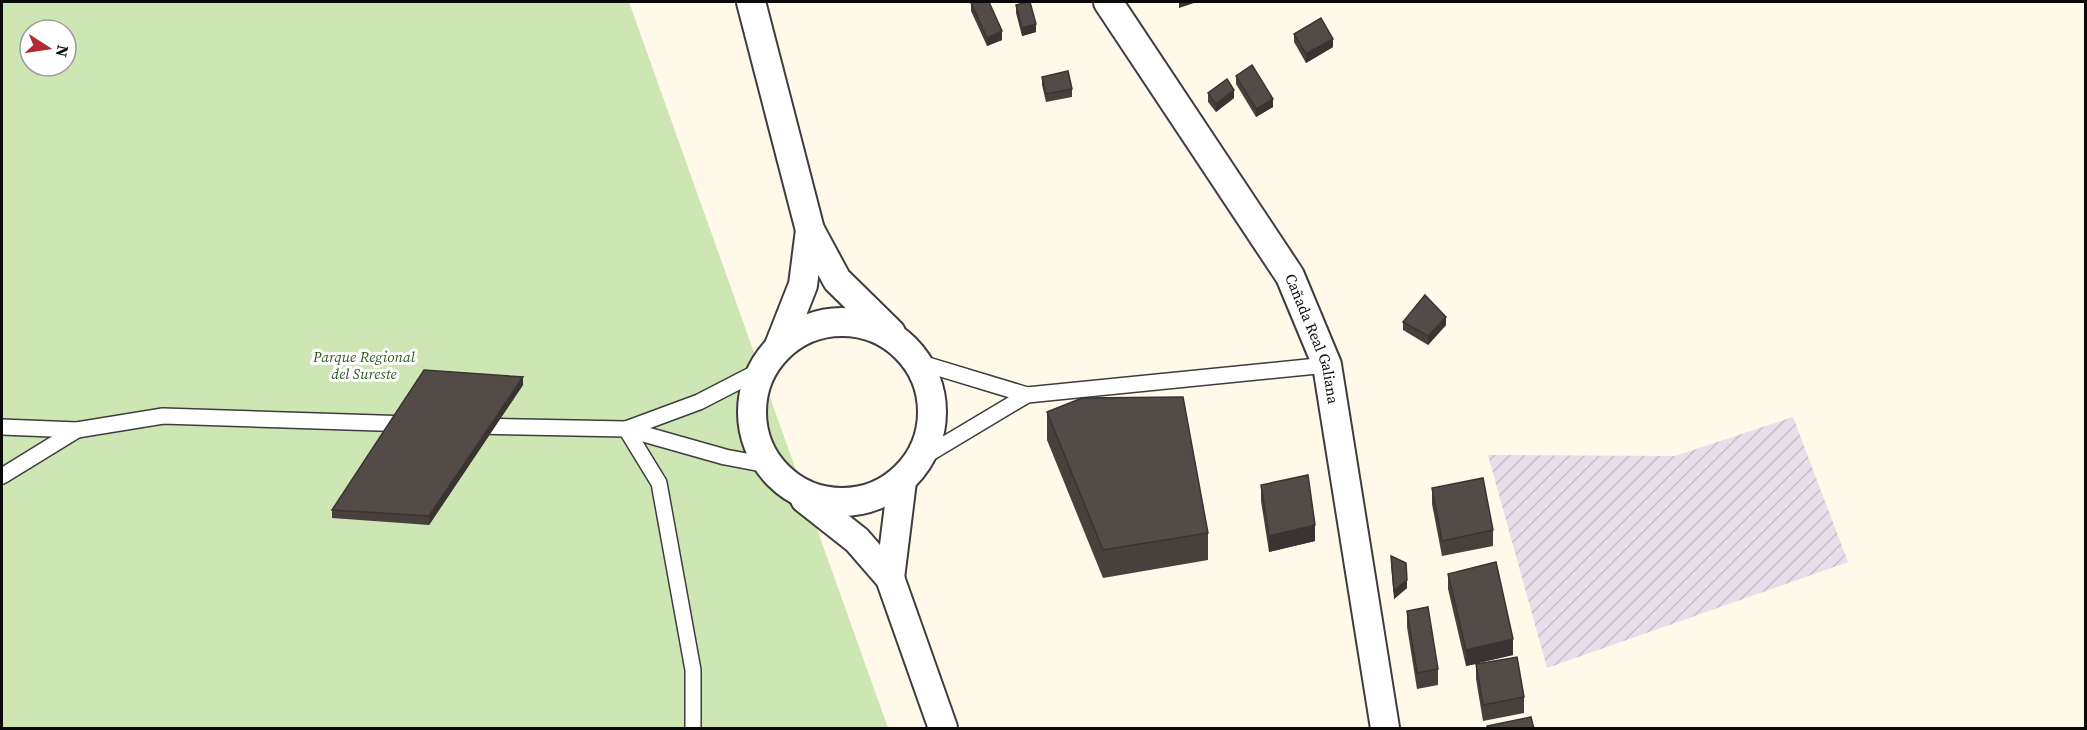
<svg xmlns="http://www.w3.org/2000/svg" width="2087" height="730" viewBox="0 0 2087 730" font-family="'Source Serif 4',serif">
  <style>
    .industrial { fill: url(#industrial-furrows) }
    .park { fill: #cee6b4; fill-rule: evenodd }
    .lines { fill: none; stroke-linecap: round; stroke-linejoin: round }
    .lane-casing { stroke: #3d3d3d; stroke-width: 18 }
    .street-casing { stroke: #3d3d3d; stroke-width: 32 }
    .lane { stroke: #fff; stroke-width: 15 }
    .street { stroke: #fff; stroke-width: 28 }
    .wall { fill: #47403d }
    .shaded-wall { fill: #393432 }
    .building { fill: #524b47; stroke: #393432; stroke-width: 1.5 }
    .labels { text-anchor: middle; stroke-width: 6; stroke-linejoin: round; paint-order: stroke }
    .street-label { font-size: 15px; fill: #0a0a0a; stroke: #fff }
    .park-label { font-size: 15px; font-style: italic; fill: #2c5d1f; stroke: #fff }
  </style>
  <defs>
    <pattern id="industrial-furrows" width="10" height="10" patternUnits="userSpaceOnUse" patternTransform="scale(1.5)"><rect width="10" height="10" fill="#e8dee9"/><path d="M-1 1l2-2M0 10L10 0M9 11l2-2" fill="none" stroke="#c6bdc6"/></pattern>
  </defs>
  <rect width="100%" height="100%" fill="#fef9e8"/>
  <polygon class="industrial" points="1793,417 1848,562 1547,668 1488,455 1675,456"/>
  <path class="park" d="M2,2H629L888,728H2ZM30,30H66V66H30Z"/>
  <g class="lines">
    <defs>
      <g id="lane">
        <polyline points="918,362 1027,395 920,459"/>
        <polyline points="761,370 699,402 626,429 725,457 768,465"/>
        <polyline points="1027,395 1327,365"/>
        <polyline points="476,426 626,429 659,483 693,670 693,728"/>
        <polyline points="2,427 77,430 163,416 410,424"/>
        <polyline points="2,476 77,430"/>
      </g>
      <g id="street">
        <polyline points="751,2 810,230 837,280 891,333"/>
        <path id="s1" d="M1108,2L1290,276L1327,365L1385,728"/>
        <circle cx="842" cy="412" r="90"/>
        <polyline points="779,346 803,285 810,230"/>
        <polyline points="805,499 857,540 890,578 902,481"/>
        <polyline points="890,578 943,728"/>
      </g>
    </defs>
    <use href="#lane" class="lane-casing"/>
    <use href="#street" class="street-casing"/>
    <use href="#lane" class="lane"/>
    <use href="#street" class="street"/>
  </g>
  <g class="wall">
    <polygon points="971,3 1002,40 987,46 971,11"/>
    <polygon points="1016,5 1036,32 1022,36 1016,13"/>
    <polygon points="1294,34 1333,47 1306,63 1294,42"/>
    <polygon points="1236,76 1273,107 1256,117 1236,84"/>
    <polygon points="1042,77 1072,89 1072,97 1046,102 1042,85"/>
    <polygon points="1208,93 1234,98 1216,112 1208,102"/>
    <polygon points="1403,322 1446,325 1428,345 1403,330"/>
    <polygon points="523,385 429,525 332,518 332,510"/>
    <polygon points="1047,412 1208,533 1208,560 1103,578 1047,440"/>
    <polygon points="1261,485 1315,541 1269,552 1261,501"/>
    <polygon points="1432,488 1493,530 1493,546 1442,556 1432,504"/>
    <polygon points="1391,556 1407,588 1394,599 1391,564"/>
    <polygon points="1448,574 1513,655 1477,663 1524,697 1524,713 1483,721 1476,679 1476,664 1466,666 1448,589"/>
    <polygon points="1407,611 1438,669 1438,685 1417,689 1407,627"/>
  </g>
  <g class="shaded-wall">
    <polygon points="1179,2 1197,2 1179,8"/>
    <polygon points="1036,24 1036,32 1022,36 1022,28"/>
    <polygon points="1002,31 1002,40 987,46 987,38"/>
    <polygon points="1333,39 1333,47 1306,63 1306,54"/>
    <polygon points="1234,90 1234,98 1216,112 1216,104"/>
    <polygon points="1273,99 1273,107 1256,117 1256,109"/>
    <polygon points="1446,317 1446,325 1428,345 1428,336"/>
    <polygon points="523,377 523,385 429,525 429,516"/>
    <polygon points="1315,525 1315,541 1269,552 1269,536"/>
    <polygon points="1407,580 1407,588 1394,599 1394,591"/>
    <polygon points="1513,639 1513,655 1466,666 1466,650"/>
  </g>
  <g class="building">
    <polygon points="974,2 989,2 1002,31 987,38 971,3"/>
    <polygon points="1027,2 1030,2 1036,24 1022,28 1016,5"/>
    <polygon points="1321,18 1333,39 1306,54 1294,34"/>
    <polygon points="1252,65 1273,99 1256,109 1236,76"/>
    <polygon points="1068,71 1072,89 1046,94 1042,77"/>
    <polygon points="1227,79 1234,90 1216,104 1208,93"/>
    <polygon points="1425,295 1446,317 1428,336 1403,322"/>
    <polygon points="424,370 523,377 429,516 332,510"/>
    <polygon points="1183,397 1208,533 1103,550 1047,412 1082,398"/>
    <polygon points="1308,475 1315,525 1269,536 1261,485"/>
    <polygon points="1483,478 1493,530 1442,541 1432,488"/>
    <polygon points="1391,556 1406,563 1407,580 1394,591"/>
    <polygon points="1496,562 1513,639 1466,650 1448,574"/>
    <polygon points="1428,607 1438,669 1417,673 1407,611"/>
    <polygon points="1517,657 1524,697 1483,705 1476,664"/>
    <polygon points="1531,717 1534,729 1488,729 1487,726"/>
  </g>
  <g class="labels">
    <g class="street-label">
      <text dy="5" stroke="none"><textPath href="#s1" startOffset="396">Cañada Real Galiana</textPath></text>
    </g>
    <g class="park-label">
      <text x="364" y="362">Parque Regional<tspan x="364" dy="17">del Sureste</tspan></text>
    </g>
  </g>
  <rect width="2087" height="730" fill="none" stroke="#0a0a0a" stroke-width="6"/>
  <g transform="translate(48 48) rotate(102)"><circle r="28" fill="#ffffff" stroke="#9d9d9d" stroke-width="1.5"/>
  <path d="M0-4.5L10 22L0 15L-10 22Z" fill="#b22a32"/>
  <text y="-9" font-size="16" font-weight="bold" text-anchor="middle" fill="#0a0a0a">N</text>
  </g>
</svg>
